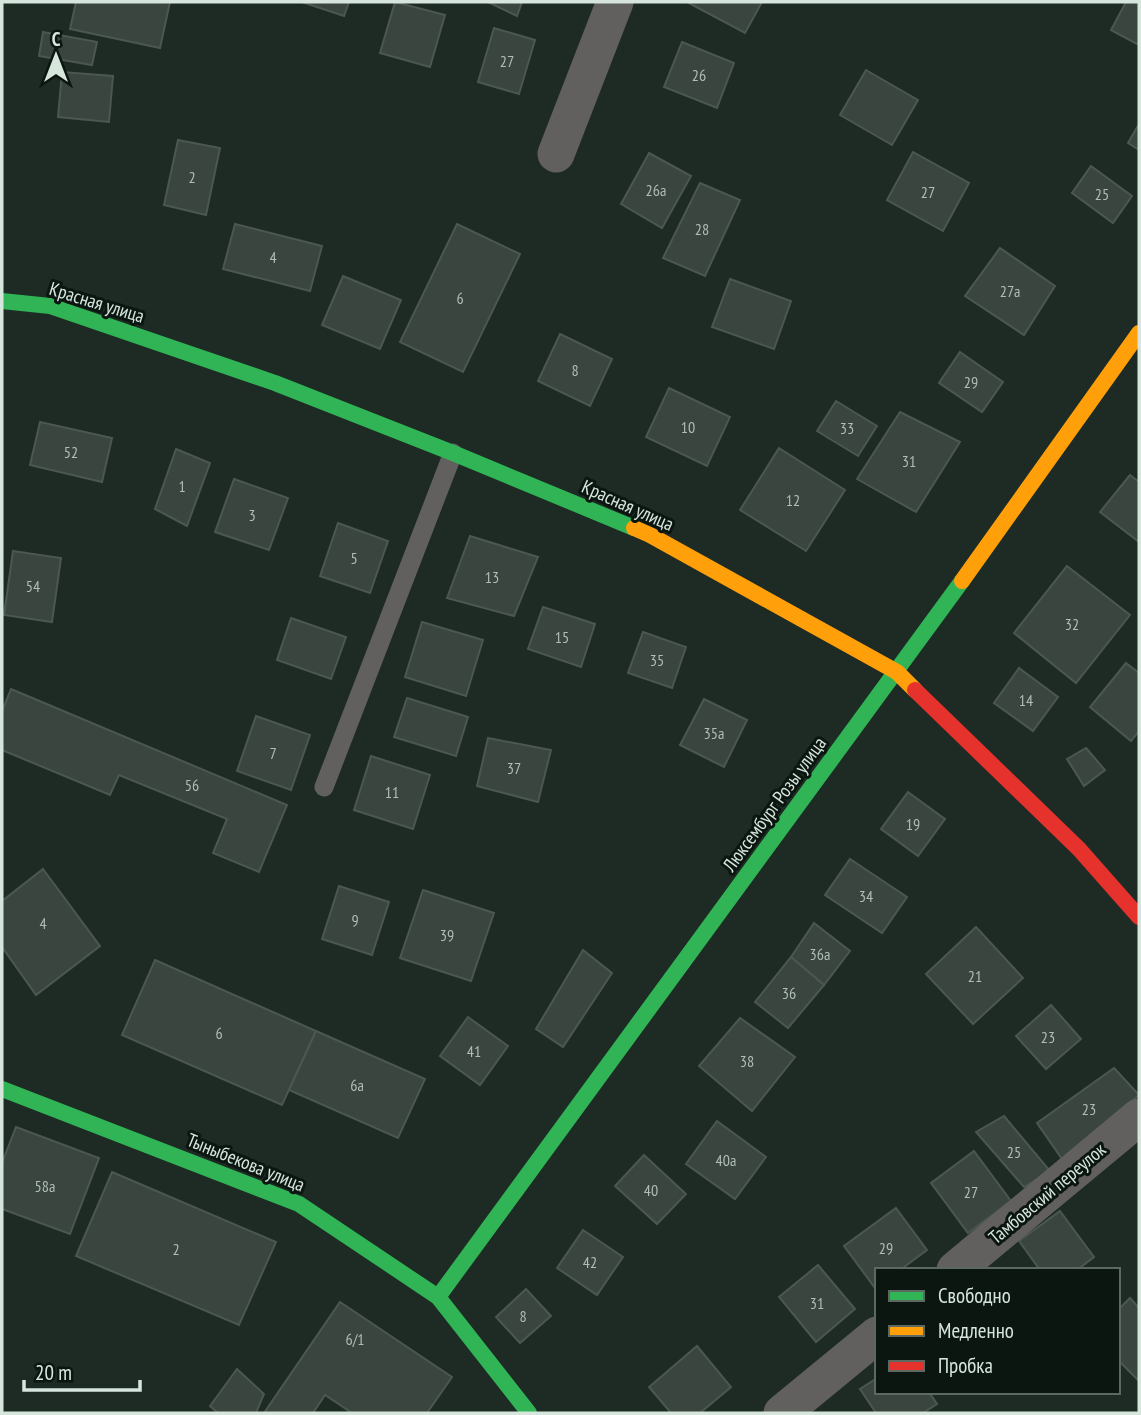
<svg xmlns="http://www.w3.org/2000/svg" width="1141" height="1415" viewBox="0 0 1141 1415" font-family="'PT Sans Narrow',sans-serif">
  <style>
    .building { fill: #3a453f; stroke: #4b5751; stroke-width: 2 }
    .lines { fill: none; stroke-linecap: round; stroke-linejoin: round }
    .lane { stroke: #62605e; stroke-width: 19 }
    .street { stroke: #62605e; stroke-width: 37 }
    .fast { stroke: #30b455; stroke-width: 16 }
    .slow { stroke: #ff9f0a; stroke-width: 16 }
    .jam { stroke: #e5322d; stroke-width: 16 }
    .labels { text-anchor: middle; stroke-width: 6; stroke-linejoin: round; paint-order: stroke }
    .number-label { font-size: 16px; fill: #afbeb6 }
    .street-label { font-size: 19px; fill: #d6e6dd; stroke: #0b1610 }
  </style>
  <rect width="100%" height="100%" fill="#1d2b24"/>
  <g class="building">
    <polygon points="76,2 170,2 160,48 70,29"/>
    <polygon points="302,2 349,2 344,16"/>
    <polygon points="395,2 445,15 430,67 380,53"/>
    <polygon points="488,2 522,2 517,16"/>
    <polygon points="687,2 762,2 745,33"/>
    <polygon points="1126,2 1139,2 1139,45 1111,30"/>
    <polygon points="494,28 535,40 519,94 478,82"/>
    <polygon points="43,32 97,42 92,65 39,56"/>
    <polygon points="682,42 734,63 717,108 664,87"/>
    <polygon points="866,70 918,100 892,145 840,115"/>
    <polygon points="62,72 113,76 109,122 58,117"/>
    <polygon points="1139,124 1139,150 1128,143"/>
    <polygon points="178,140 220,148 206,215 164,205"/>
    <polygon points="913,152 969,183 943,231 887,200"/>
    <polygon points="649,153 691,176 662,228 621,204"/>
    <polygon points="1091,166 1132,196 1113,223 1072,193"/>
    <polygon points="700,183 740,200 705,276 663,258"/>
    <polygon points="235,224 322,246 310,291 223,269"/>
    <polygon points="457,224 520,254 463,372 400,342"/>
    <polygon points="1000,248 1055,286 1024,335 965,296"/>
    <polygon points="343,276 401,300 380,349 322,325"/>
    <polygon points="730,279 791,301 774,349 712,327"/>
    <polygon points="560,334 612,359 590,406 538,381"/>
    <polygon points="960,352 1003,382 982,412 939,383"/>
    <polygon points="669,388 730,417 707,466 646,437"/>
    <polygon points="836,401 877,426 858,456 817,431"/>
    <polygon points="900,412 960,442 916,512 857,479"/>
    <polygon points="40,422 112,438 102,482 30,465"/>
    <polygon points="779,448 845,490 806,551 740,510"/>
    <polygon points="176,449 210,463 187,526 155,509"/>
    <polygon points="1130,475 1139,482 1139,542 1100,512"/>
    <polygon points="234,479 288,498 269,550 215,532"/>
    <polygon points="338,523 388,541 370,593 320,576"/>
    <polygon points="470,536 538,557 514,616 447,598"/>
    <polygon points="13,551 61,558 52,622 4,615"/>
    <polygon points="1067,566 1130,615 1076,683 1014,633"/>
    <polygon points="543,607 595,624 581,667 528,649"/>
    <polygon points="291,618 346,637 331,679 277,660"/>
    <polygon points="422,622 483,640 466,696 405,677"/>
    <polygon points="643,632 686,647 672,688 628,673"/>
    <polygon points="1126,663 1139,673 1139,731 1131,741 1090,707"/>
    <polygon points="1019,668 1058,697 1033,731 994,703"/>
    <polygon points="11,689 287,805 259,872 213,853 227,819 119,775 110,795 2,750 2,711"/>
    <polygon points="407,698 468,717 456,756 394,737"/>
    <polygon points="704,699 747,720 724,767 680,745"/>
    <polygon points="256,716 310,735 291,790 237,771"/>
    <polygon points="488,738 551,750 538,802 477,786"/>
    <polygon points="1086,748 1105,770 1084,786 1067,759"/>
    <polygon points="371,756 430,775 413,829 354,810"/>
    <polygon points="908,792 945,819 918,856 881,829"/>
    <polygon points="850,859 907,897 882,933 825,895"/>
    <polygon points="43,869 100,946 36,995 2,947 2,901"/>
    <polygon points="339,886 389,902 372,955 322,939"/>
    <polygon points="423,890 494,913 471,981 400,958"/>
    <polygon points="814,923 850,951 824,985 791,957"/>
    <polygon points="976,927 1023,978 973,1024 926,974"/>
    <polygon points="583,950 612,973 563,1047 536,1029"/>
    <polygon points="791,957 824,985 788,1028 755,1002"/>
    <polygon points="155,960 316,1031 282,1105 122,1035"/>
    <polygon points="1051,1005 1081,1039 1046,1069 1016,1036"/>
    <polygon points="468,1017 508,1046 480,1085 440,1056"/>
    <polygon points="740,1018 795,1057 752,1111 699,1066"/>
    <polygon points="316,1031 425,1079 398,1138 289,1090"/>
    <polygon points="1114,1068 1139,1095 1062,1159 1037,1123"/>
    <polygon points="1004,1116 1050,1171 1024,1187 976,1132"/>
    <polygon points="717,1121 766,1157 735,1199 686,1164"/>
    <polygon points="16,1127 99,1158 70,1234 2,1209 2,1163"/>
    <polygon points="974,1151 1011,1201 968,1233 931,1183"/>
    <polygon points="644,1155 686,1194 657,1224 615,1186"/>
    <polygon points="112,1172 276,1242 239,1325 76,1256"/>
    <polygon points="896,1208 927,1250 900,1270 877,1270 875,1288 844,1246"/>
    <polygon points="1060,1211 1094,1257 1077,1270 1040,1270 1019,1241"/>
    <polygon points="583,1230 623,1257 597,1295 557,1268"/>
    <polygon points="818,1265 855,1309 816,1342 779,1297"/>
    <polygon points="526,1289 551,1316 520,1343 496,1317"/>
    <polygon points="1130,1298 1139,1308 1139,1381 1118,1360 1118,1310"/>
    <polygon points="340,1302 452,1377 427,1413 352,1413 325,1395 313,1413 264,1413"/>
    <polygon points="697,1346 731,1387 700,1413 671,1413 649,1387"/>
    <polygon points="237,1369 264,1394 256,1413 218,1413 210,1406"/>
    <polygon points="877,1378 877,1392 929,1392 937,1404 923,1413 876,1413 860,1389"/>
  </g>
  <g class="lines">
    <polyline class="lane" points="324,787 453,453"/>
    <g class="street">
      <polyline points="556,154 615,2"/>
      <polyline points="955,1270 1139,1117"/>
      <polyline points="782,1413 877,1335"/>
    </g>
    <g class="fast">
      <polyline points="2,301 50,306 275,383 453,453 634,528"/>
      <polyline points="2,1089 299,1204 438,1297 529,1413"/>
      <polyline points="438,1297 962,581"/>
    </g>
    <g class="slow">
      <polyline points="634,528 650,535 897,672 915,690"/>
      <polyline points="962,581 1139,333"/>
    </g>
    <polyline class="jam" points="915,690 1079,849 1139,917"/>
  </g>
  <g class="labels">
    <g class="number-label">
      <text x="507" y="67">27</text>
      <text x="699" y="81">26</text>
      <text x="192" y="183">2</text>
      <text x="656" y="196">26a</text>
      <text x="928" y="198">27</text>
      <text x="1102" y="200">25</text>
      <text x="702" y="235">28</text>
      <text x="273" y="263">4</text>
      <text x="1010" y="297">27a</text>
      <text x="460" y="304">6</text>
      <text x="575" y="376">8</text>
      <text x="971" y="388">29</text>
      <text x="688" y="433">10</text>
      <text x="847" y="434">33</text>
      <text x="71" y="458">52</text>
      <text x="909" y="467">31</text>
      <text x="182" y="492">1</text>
      <text x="793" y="506">12</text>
      <text x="252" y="521">3</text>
      <text x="354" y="564">5</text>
      <text x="492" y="583">13</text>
      <text x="33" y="592">54</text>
      <text x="1072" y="630">32</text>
      <text x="562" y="643">15</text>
      <text x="657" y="666">35</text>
      <text x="1026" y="706">14</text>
      <text x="714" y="739">35a</text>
      <text x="273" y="759">7</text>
      <text x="514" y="774">37</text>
      <text x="192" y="791">56</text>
      <text x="392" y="798">11</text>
      <text x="913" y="830">19</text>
      <text x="866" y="902">34</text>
      <text x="355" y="926">9</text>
      <text x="43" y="929">4</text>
      <text x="447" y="941">39</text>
      <text x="820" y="960">36а</text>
      <text x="975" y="982">21</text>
      <text x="789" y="999">36</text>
      <text x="219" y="1039">6</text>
      <text x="1048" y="1043">23</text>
      <text x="474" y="1057">41</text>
      <text x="747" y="1067">38</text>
      <text x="357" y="1091">6a</text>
      <text x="1089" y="1115">23</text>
      <text x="1014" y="1158">25</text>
      <text x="726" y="1166">40а</text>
      <text x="45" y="1192">58a</text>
      <text x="651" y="1196">40</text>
      <text x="971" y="1198">27</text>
      <text x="886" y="1254">29</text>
      <text x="176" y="1255">2</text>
      <text x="590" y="1268">42</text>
      <text x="817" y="1309">31</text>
      <text x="523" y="1322">8</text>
      <text x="355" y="1345">6/1</text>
    </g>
    <g class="street-label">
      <text transform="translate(97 302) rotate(17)" y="7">Красная улица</text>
      <text transform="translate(628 505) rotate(24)" y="7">Красная улица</text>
      <text transform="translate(774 804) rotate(-54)" y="7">Люксембург Розы улица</text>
      <text transform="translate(246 1162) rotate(22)" y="7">Тыныбекова улица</text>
      <text transform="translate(1047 1193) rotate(-40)" y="7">Тамбовский переулок</text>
    </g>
  </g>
  <rect width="1141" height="1415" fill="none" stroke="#d6e6dd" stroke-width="7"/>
  <rect x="875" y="1268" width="245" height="126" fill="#0b1610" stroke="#5c6962" stroke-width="2"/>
  <rect x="889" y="1291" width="35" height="10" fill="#30b455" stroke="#5c6962" stroke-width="2"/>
  <text x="938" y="1303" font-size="21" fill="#d6e6dd">Свободно</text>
  <rect x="889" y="1326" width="35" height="10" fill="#ff9f0a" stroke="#5c6962" stroke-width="2"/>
  <text x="938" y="1338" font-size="21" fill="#d6e6dd">Медленно</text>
  <rect x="889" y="1361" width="35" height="10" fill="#e5322d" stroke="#5c6962" stroke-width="2"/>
  <text x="938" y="1373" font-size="21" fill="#d6e6dd">Пробка</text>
  <g transform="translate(56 56)" stroke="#0b1610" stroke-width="5" paint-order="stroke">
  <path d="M0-5L12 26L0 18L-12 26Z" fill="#d6e6dd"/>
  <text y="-10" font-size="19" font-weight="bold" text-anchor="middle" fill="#d6e6dd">С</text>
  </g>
  <path d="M24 1380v10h116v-10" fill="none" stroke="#d6e6dd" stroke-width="3.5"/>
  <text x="35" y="1380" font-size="21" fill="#d6e6dd" stroke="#0b1610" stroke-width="5" paint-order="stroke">20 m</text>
</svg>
